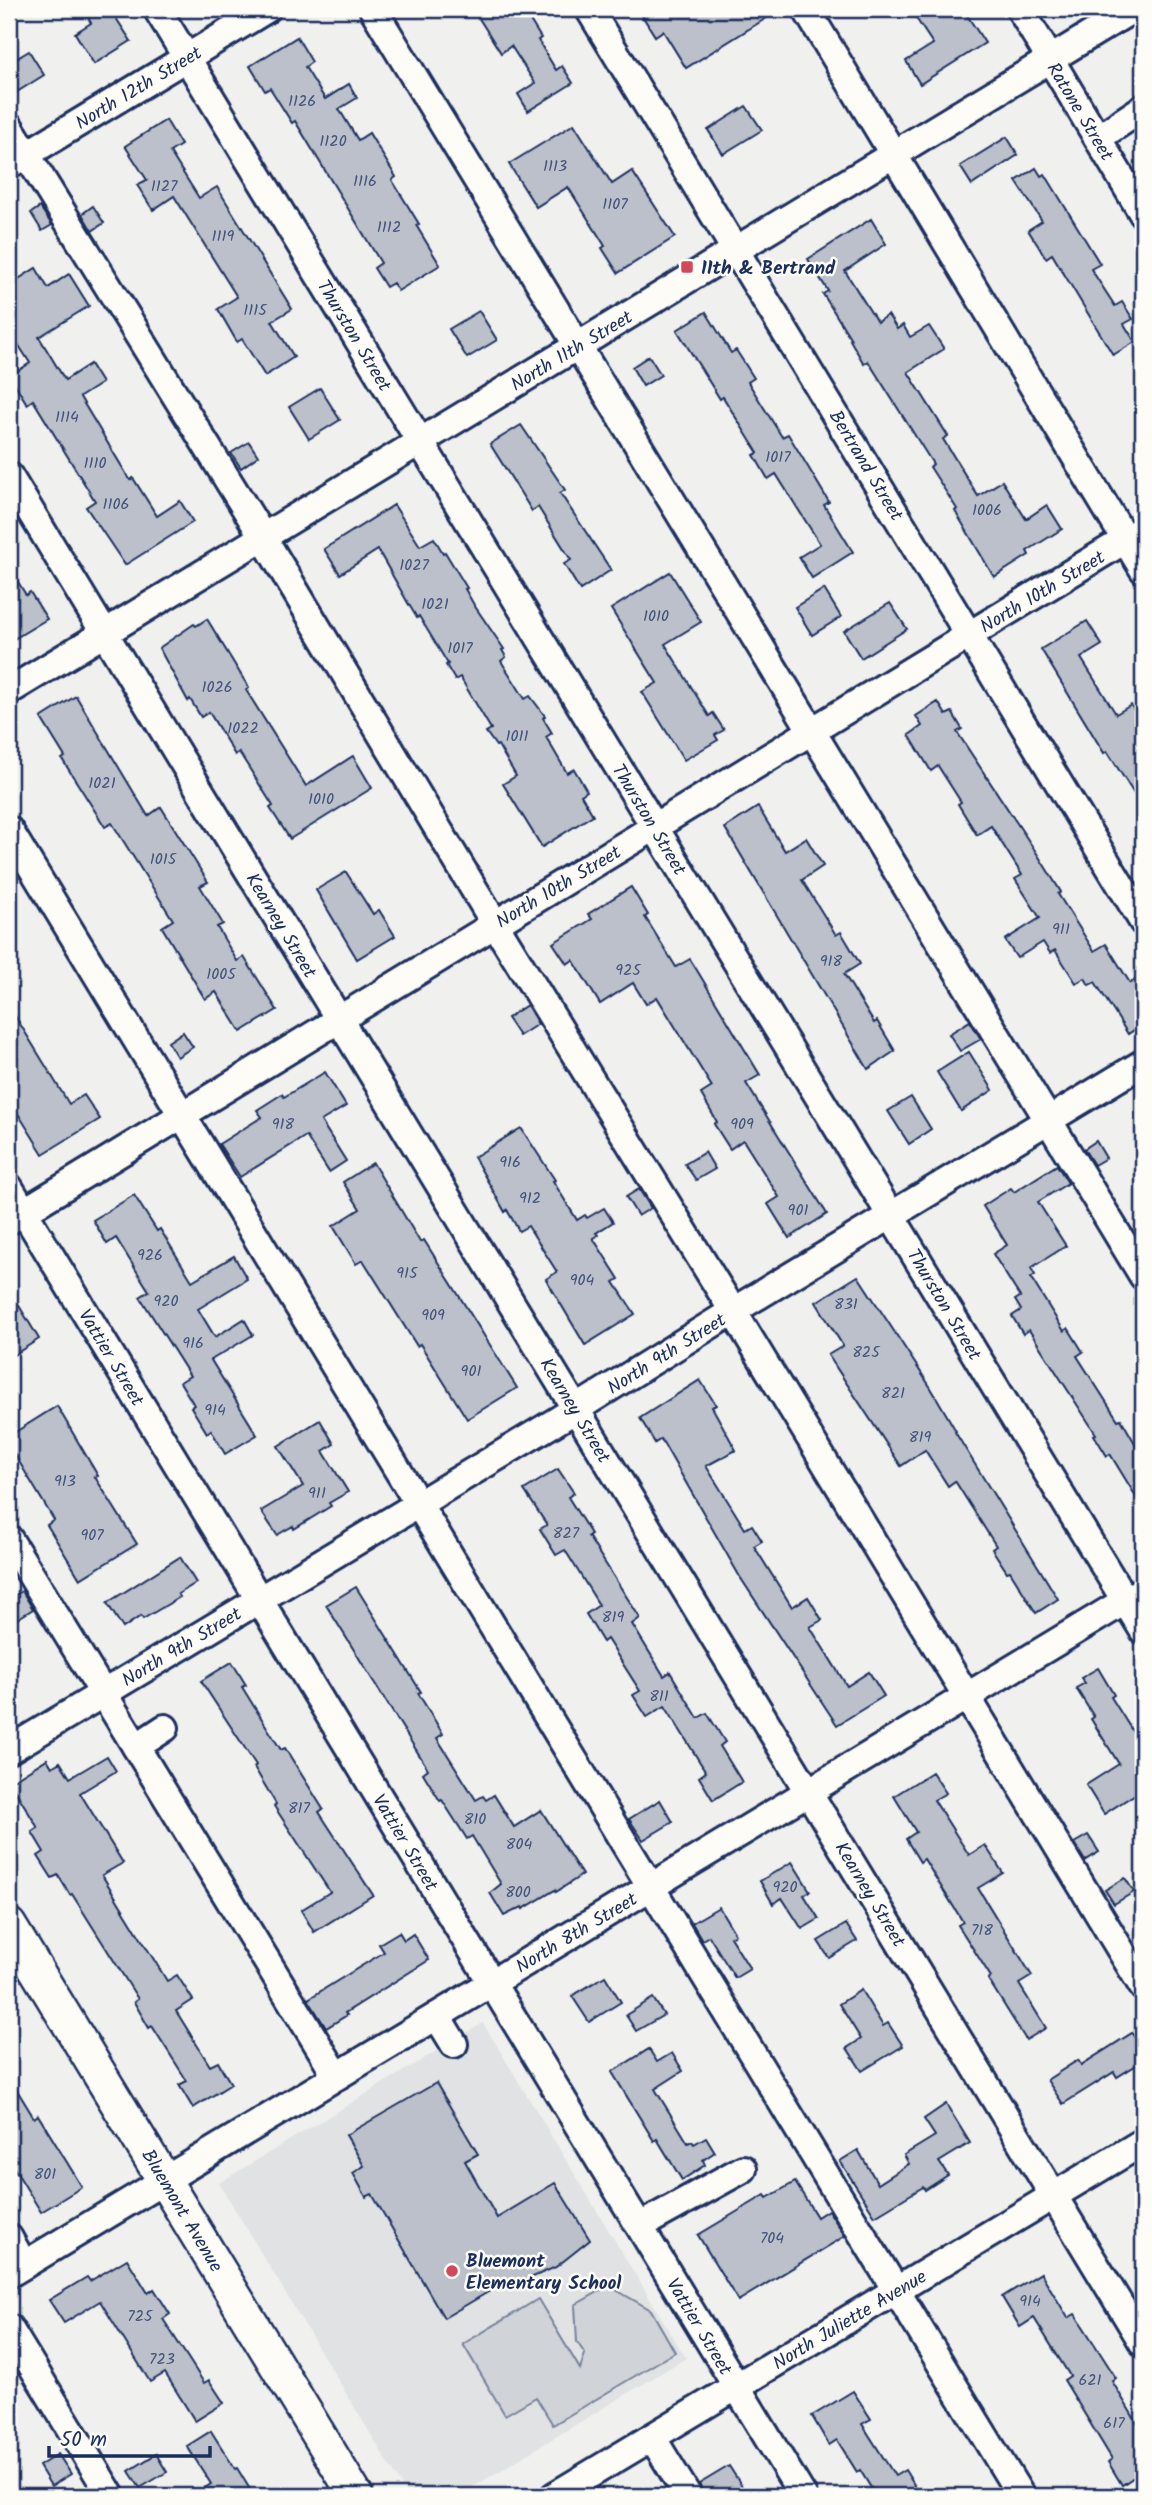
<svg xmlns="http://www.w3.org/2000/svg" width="1152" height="2505" viewBox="0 0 1152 2505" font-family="Kalam,sans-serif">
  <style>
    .built { fill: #e0e2e3 }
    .green { fill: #d0d3d8; stroke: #76819b; stroke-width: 2 }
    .building { fill: #bbc0ca; stroke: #1b2f5e; stroke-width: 2 }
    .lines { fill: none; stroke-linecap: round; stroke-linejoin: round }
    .minor-casing { stroke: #1b2f5e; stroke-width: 32 }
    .major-casing { stroke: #1b2f5e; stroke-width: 38 }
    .minor { stroke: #fdfcf7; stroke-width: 26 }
    .major { stroke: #fdfcf7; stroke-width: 33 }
    .poi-dot { fill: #d1495b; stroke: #fdfcf7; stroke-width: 2.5 }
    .labels { text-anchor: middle; stroke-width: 5; stroke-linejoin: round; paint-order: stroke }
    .number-label { font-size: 16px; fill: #435379 }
    .street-label { font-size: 19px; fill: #1b2f5e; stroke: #fdfcf7 }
    .poi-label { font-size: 19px; font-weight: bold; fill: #1b2f5e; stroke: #fdfcf7; text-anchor: start }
  </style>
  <rect width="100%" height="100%" fill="#f0f0ee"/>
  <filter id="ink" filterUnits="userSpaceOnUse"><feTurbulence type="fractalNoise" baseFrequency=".0143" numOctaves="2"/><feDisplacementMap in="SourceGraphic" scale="14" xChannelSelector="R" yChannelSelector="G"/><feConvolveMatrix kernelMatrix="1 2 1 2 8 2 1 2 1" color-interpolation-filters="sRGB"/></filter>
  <g filter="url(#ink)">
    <polygon class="built" points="483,2023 686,2358 458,2496 408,2496 219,2183"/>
    <polygon class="green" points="609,2286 651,2310 675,2352 553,2425 536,2397 505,2415 463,2344 538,2299 580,2369 585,2354 577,2342 575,2305"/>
    <g class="building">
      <polygon points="83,9 110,9 131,41 94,64 75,33 91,23"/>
      <polygon points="473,9 523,9 541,38 538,40 556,70 562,66 573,83 528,111 518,94 535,83 511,46 501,53"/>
      <polygon points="638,9 781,9 686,68 663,31 655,36"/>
      <polygon points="910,9 963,9 985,43 920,84 906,61 933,44"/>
      <polygon points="297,37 312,62 305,67 325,99 349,84 357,98 339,109 358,140 369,133 396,177 392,180 419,224 416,225 440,265 398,291 393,283 386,287 374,268 381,263 295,121 292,123 270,88 265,91 250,66"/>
      <polygon points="29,51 44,75 9,97 9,63"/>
      <polygon points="746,106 762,130 723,154 708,130"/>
      <polygon points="166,120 181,145 170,152 199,198 217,187 292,309 272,321 294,357 265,376 242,339 237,342 218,309 237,297 174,196 153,210 137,185 147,180 125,146"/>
      <polygon points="574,124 612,184 632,171 675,237 618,273 602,248 605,246 568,187 536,207 509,164"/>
      <polygon points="1007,137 1018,155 972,185 960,166"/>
      <polygon points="1036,168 1041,176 1045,174 1100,264 1091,269 1115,306 1122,302 1133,319 1124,324 1135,342 1113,355 1052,254 1046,258 1028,230 1042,221 1016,181"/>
      <polygon points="93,206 104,223 92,231 82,214"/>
      <polygon points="40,207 52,225 42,231 31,213"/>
      <polygon points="871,219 886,244 845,271 877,322 888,315 897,329 903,325 910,337 929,326 944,349 908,372 948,436 943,439 978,496 1002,481 1026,519 1047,505 1062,529 1027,551 1029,555 994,577 955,511 957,509 930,467 933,464 868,361 864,364 850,340 851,339 823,294 828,291 808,259"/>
      <polygon points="36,268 48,288 69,274 89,306 39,337 65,380 90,364 102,383 80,397 130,480 133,478 157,516 180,501 193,522 125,565 86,507 95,501 33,400 27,404 10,376 30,363 9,330 9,285"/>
      <polygon points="479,311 497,340 467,358 449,329"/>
      <polygon points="706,312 731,353 736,350 754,378 748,382 782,437 788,434 802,457 829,502 824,505 853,552 812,578 799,557 820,544 776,474 768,479 754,455 758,453 723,397 720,399 677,330"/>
      <polygon points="649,356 661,375 643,386 632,367"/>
      <polygon points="320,388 340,420 309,439 289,407"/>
      <polygon points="521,425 565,490 560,493 611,570 580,590 564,564 571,560 538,507 532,511 490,444"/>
      <polygon points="249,442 258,456 241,468 231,453"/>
      <polygon points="394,505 420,546 434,538 443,553 445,552 467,588 465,589 474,605 504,649 502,650 506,657 501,661 525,699 530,696 545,716 543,718 552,733 546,737 567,773 574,769 587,791 581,795 593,815 542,847 503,784 516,776 498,745 496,746 486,732 491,729 460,677 455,680 446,665 448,664 419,616 417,618 408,603 378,550 340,574 324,549"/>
      <polygon points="9,567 26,595 30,592 47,619 9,642"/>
      <polygon points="670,572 701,622 665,644 709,716 713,713 724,730 715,735 718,740 684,760 642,692 657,683 611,609"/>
      <polygon points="824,589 841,617 812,635 795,607"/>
      <polygon points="890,603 907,629 861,658 844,631"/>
      <polygon points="207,619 249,688 246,690 306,786 353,756 372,788 290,839 270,808 273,806 239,752 235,755 209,712 201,717 190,699 188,701 159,648 194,624 196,626"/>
      <polygon points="1087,621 1102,645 1081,658 1116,714 1131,705 1143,725 1143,808 1107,751 1104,753 1041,649"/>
      <polygon points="76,696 148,816 161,807 208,882 200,886 223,924 217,927 237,961 244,957 277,1010 241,1032 216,992 205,999 162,927 173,920 112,823 105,827 62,759 65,757 41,718"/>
      <polygon points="938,702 946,715 952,712 962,729 957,732 1036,852 1061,892 1058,894 1094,951 1106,944 1130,983 1138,978 1143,987 1143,1024 1128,1034 1095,982 1089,985 1085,978 1076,983 1055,950 1050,953 1043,942 1017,958 1005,940 1040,918 1015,879 1022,875 991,826 977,835 958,804 961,802 938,766 931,771 909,735 922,726 916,716"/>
      <polygon points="758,807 785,851 806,838 823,866 802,880 836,935 841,932 860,964 844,974 874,1023 877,1021 895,1051 868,1069 725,828"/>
      <polygon points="346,872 373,914 379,910 395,936 357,959 316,890"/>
      <polygon points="631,887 648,915 645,917 676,967 690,959 698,972 760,1075 746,1083 827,1214 789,1238 768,1204 779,1197 743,1140 730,1149 714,1124 717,1122 701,1094 712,1087 657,997 646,1004 633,983 600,1004 573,960 567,964 553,943 592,919 588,914"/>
      <polygon points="527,1005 538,1024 519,1036 507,1018"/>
      <polygon points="9,1006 69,1104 84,1095 100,1119 43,1154 9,1099"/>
      <polygon points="970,1021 981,1039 960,1051 949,1034"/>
      <polygon points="183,1032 193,1047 177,1057 168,1042"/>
      <polygon points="969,1052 993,1090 961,1111 937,1072"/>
      <polygon points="325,1072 346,1106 321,1121 346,1161 329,1172 306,1136 240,1177 219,1144 262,1117 257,1110 282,1094 284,1097"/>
      <polygon points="911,1097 931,1129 909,1144 888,1111"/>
      <polygon points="521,1128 555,1180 553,1181 577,1220 585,1215 587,1218 604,1208 613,1222 596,1233 598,1235 593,1238 619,1279 614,1282 635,1314 585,1345 546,1279 557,1272 528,1226 519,1231 507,1210 505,1212 474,1157"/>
      <polygon points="1096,1141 1106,1158 1094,1165 1084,1149"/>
      <polygon points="705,1152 715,1169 696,1180 685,1164"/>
      <polygon points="373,1163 420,1242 424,1240 517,1388 467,1419 420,1344 417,1346 363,1260 356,1264 333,1226 360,1209 343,1182"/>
      <polygon points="1057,1165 1068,1183 1038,1202 1066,1246 1031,1268 1035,1275 1031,1278 1064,1331 1068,1328 1083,1352 1077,1356 1118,1420 1121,1419 1143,1457 1143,1508 1110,1454 1107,1456 1094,1435 1096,1434 1029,1330 1023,1334 1012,1316 1021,1310 1015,1300 1020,1297 993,1254 1007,1245 983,1206 1011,1188 1014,1192"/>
      <polygon points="639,1189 651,1208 638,1216 626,1197"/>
      <polygon points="134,1195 157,1231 160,1229 192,1281 234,1256 247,1279 198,1309 215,1337 244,1319 253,1335 211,1360 257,1435 225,1454 211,1430 207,1433 191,1407 194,1405 180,1382 190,1376 140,1297 149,1291 116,1238 107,1244 93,1220"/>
      <polygon points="858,1276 931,1388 956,1431 955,1432 1058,1599 1036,1613 1010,1571 1007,1572 992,1549 996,1546 955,1481 948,1486 925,1450 901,1466 828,1355 843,1346 816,1302"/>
      <polygon points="9,1289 39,1339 9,1358"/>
      <polygon points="700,1380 716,1405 712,1407 736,1450 706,1466 745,1529 752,1525 762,1541 754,1546 792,1607 808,1597 822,1620 810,1627 847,1686 869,1672 884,1696 837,1725 740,1577 661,1439 655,1443 640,1418"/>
      <polygon points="57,1406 98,1476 95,1477 137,1544 80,1579 47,1525 54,1520 9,1445 9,1436"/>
      <polygon points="320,1420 334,1444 323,1451 348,1492 329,1503 331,1506 294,1529 293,1526 277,1535 261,1511 303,1486 278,1446"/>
      <polygon points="558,1469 574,1493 568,1497 591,1534 588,1536 640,1618 632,1624 664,1676 670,1672 698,1718 707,1713 725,1742 720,1746 742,1782 713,1800 699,1777 706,1772 665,1706 647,1717 633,1695 640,1691 607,1639 603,1642 586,1614 599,1605 565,1550 556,1555 540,1529 547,1525 524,1490"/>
      <polygon points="180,1557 196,1583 178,1594 180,1597 143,1619 141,1616 123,1628 107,1603"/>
      <polygon points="356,1587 421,1692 418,1693 443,1734 437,1738 476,1800 483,1796 486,1800 494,1795 514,1827 541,1810 582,1875 556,1892 555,1890 523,1909 522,1907 504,1916 490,1893 501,1884 472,1836 467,1839 442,1800 440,1801 423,1773 428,1769 326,1605"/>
      <polygon points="22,1591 33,1609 9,1624 9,1599"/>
      <polygon points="232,1662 246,1685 242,1687 281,1750 285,1748 323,1809 319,1812 373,1895 314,1932 301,1910 330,1892 274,1806 276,1804 254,1767 256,1765 201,1681"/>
      <polygon points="1098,1668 1114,1695 1111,1697 1143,1748 1143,1789 1104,1814 1086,1785 1119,1764 1091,1719 1094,1717 1076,1688 1085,1683 1081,1678"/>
      <polygon points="107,1756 116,1771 80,1793 123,1863 102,1875 167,1981 177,1975 193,2000 176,2011 210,2066 218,2062 231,2084 193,2108 179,2085 187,2081 152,2026 149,2028 134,2002 138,1999 72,1894 70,1895 58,1875 52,1878 38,1856 44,1852 32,1832 38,1828 10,1782 47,1759 52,1767 60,1762 70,1778"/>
      <polygon points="932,1772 946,1793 934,1800 969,1855 985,1845 1003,1873 978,1888 1032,1976 1019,1984 1046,2028 1026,2040 988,1979 991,1977 958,1925 963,1922 924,1859 920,1862 906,1839 916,1832 894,1796"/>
      <polygon points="660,1800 673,1822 643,1840 629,1819"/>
      <polygon points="1088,1835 1099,1852 1085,1861 1074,1843"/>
      <polygon points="792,1862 810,1891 804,1895 819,1919 802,1929 782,1898 773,1904 760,1881"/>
      <polygon points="1125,1878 1134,1892 1114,1904 1105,1890"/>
      <polygon points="719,1907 735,1934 730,1937 750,1969 735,1978 709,1936 702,1940 692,1923"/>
      <polygon points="846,1924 857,1941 829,1958 818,1941"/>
      <polygon points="399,1932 404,1940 413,1934 429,1960 345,2013 347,2015 326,2028 308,1999 384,1952 379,1944"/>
      <polygon points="605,1976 621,2002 589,2022 572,1996"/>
      <polygon points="861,1990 883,2026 888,2023 903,2046 862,2071 847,2048 861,2039 839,2004"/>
      <polygon points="653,1998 664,2015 636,2031 626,2015"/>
      <polygon points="1132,2033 1143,2052 1143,2061 1117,2077 1114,2072 1063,2104 1047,2080 1078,2060 1081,2065"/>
      <polygon points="649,2049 657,2062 672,2053 683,2071 655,2089 688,2143 692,2141 694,2144 706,2137 715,2152 703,2160 705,2165 682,2180 657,2139 654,2141 612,2072"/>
      <polygon points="9,2077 34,2118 38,2115 82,2187 41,2212 9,2160"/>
      <polygon points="436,2083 478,2154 465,2161 497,2218 555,2183 590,2240 556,2267 503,2290 500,2285 444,2318 372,2194 366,2197 353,2173 364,2166 346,2135"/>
      <polygon points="946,2104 970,2143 939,2162 948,2175 925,2190 923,2187 875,2216 840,2161 858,2150 878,2184 909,2164 904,2155 935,2136 924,2119"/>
      <polygon points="795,2182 817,2217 828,2210 845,2236 738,2301 698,2235 765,2195 767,2198"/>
      <polygon points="127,2259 148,2293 154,2289 170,2314 163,2319 204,2383 209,2380 224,2403 195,2421 165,2373 150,2382 100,2301 64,2323 49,2300 87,2277 90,2281"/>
      <polygon points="1041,2273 1068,2318 1075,2314 1102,2356 1116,2378 1112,2381 1143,2433 1143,2471 1122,2485 1108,2462 1112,2459 1064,2380 1070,2376 1034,2318 1020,2327 1002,2297"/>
      <polygon points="853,2391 871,2419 862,2424 895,2476 905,2470 921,2496 876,2496 860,2470 857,2472 837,2440 829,2445 812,2416"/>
      <polygon points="211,2431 235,2469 237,2468 254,2496 192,2496 211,2484 187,2446"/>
      <polygon points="58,2454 71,2474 51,2486 39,2466"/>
      <polygon points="156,2454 167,2472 140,2488 129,2471"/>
      <polygon points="729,2466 748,2496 706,2496 699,2484"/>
    </g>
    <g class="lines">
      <defs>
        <g id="minor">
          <polyline points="157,9 1143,1630"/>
          <polyline points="373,9 1143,1276"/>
          <polyline points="589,9 1143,922"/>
          <polyline points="806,9 1143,569"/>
          <polyline points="1020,9 1143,214"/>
          <polyline points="9,126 263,537 495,924 733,1311 1143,1987"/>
          <polyline points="1098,138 1143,108"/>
          <polyline points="9,165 267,9"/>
          <polyline points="9,476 1143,2343"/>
          <polyline points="9,691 1133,9"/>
          <polyline points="9,830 1021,2496"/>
          <polyline points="9,1187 803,2496"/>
          <polyline points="10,1220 1143,529"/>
          <polyline points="9,1539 337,2076"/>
          <polyline points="136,1747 165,1728"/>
          <polyline points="9,1750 555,1422 733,1311 1143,1063"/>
          <polyline points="437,2016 454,2044"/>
          <polyline points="640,2226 743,2169"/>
          <polyline points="9,2238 24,2265"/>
          <polyline points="9,2274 1143,1590"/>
          <polyline points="9,2328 111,2496"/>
          <polyline points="652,2437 688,2496"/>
          <polyline points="554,2496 1143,2142"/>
        </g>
        <polyline id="major" points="9,1925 356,2496"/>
      </defs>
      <use href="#minor" class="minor-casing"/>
      <use href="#major" class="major-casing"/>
      <use href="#minor" class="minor"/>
      <use href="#major" class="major"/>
    </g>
  </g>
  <g class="poi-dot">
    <rect x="680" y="260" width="14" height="14" rx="3.5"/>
    <circle cx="452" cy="2271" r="7"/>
  </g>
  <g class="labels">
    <g class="number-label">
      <text x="302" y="106">1126</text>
      <text x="333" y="146">1120</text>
      <text x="555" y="171">1113</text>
      <text x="365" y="186">1116</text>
      <text x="164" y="191">1127</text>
      <text x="615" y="209">1107</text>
      <text x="389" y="232">1112</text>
      <text x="223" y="241">1119</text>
      <text x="255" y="315">1115</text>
      <text x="67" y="422">1114</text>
      <text x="778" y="462">1017</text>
      <text x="95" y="468">1110</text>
      <text x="116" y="509">1106</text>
      <text x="987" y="515">1006</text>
      <text x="414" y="570">1027</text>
      <text x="435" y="609">1021</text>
      <text x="656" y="621">1010</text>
      <text x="460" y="653">1017</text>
      <text x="217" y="692">1026</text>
      <text x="243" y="733">1022</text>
      <text x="517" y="741">1011</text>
      <text x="102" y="788">1021</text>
      <text x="321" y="804">1010</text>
      <text x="163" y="864">1015</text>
      <text x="1061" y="934">911</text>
      <text x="831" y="966">918</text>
      <text x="628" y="975">925</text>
      <text x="221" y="979">1005</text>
      <text x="283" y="1129">918</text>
      <text x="742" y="1129">909</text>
      <text x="510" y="1167">916</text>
      <text x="530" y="1203">912</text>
      <text x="798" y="1215">901</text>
      <text x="150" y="1260">926</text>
      <text x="407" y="1278">915</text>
      <text x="582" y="1285">904</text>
      <text x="166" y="1306">920</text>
      <text x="846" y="1309">831</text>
      <text x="433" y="1320">909</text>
      <text x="193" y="1348">916</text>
      <text x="866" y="1357">825</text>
      <text x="471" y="1376">901</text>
      <text x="893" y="1398">821</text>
      <text x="215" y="1415">914</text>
      <text x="920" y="1442">819</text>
      <text x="65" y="1486">913</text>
      <text x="317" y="1498">911</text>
      <text x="566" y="1538">827</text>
      <text x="92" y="1540">907</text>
      <text x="613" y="1622">819</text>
      <text x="659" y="1701">811</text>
      <text x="299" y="1813">817</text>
      <text x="475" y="1824">810</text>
      <text x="519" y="1849">804</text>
      <text x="785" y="1892">920</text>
      <text x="518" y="1897">800</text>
      <text x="982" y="1935">718</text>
      <text x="45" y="2179">801</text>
      <text x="772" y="2243">704</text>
      <text x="1030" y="2306">914</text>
      <text x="140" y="2321">725</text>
      <text x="162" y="2364">723</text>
      <text x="1090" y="2385">621</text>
      <text x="1114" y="2428">617</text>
    </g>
    <g class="street-label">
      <text transform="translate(138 87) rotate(-31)" y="7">North 12th Street</text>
      <text transform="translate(1081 111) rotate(59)" y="7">Ratone Street</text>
      <text transform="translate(355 335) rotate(59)" y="7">Thurston Street</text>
      <text transform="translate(571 350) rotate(-31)" y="7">North 11th Street</text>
      <text transform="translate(867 465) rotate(59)" y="7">Bertrand Street</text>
      <text transform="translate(1042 591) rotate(-31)" y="7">North 10th Street</text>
      <text transform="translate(650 819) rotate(59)" y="7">Thurston Street</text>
      <text transform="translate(558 886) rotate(-31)" y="7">North 10th Street</text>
      <text transform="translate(282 925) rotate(59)" y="7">Kearney Street</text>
      <text transform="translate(945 1304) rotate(59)" y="7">Thurston Street</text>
      <text transform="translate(666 1353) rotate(-32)" y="7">North 9th Street</text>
      <text transform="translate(112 1357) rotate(59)" y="7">Vattier Street</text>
      <text transform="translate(576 1410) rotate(59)" y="7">Kearney Street</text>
      <text transform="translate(181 1646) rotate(-31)" y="7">North 9th Street</text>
      <text transform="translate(406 1842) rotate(59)" y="7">Vattier Street</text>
      <text transform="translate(871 1894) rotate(59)" y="7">Kearney Street</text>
      <text transform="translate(576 1932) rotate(-31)" y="7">North 8th Street</text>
      <text transform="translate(183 2210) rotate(59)" y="7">Bluemont Avenue</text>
      <text transform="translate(849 2319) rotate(-31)" y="7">North Juliette Avenue</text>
      <text transform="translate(700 2326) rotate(59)" y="7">Vattier Street</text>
    </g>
    <g class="poi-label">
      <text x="701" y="274">11th &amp; Bertrand</text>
      <text x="466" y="2267">Bluemont<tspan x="466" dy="22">Elementary School</tspan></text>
    </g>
  </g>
  <rect width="1152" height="2505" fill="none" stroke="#fdfcf7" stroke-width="35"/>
  <rect x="18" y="18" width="1117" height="2470" fill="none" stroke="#1b2f5e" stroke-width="2.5" filter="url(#ink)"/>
  <path d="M49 2446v10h161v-10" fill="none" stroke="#1b2f5e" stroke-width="3.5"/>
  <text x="60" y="2446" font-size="21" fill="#1b2f5e" stroke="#fdfcf7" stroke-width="5" paint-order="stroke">50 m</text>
</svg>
